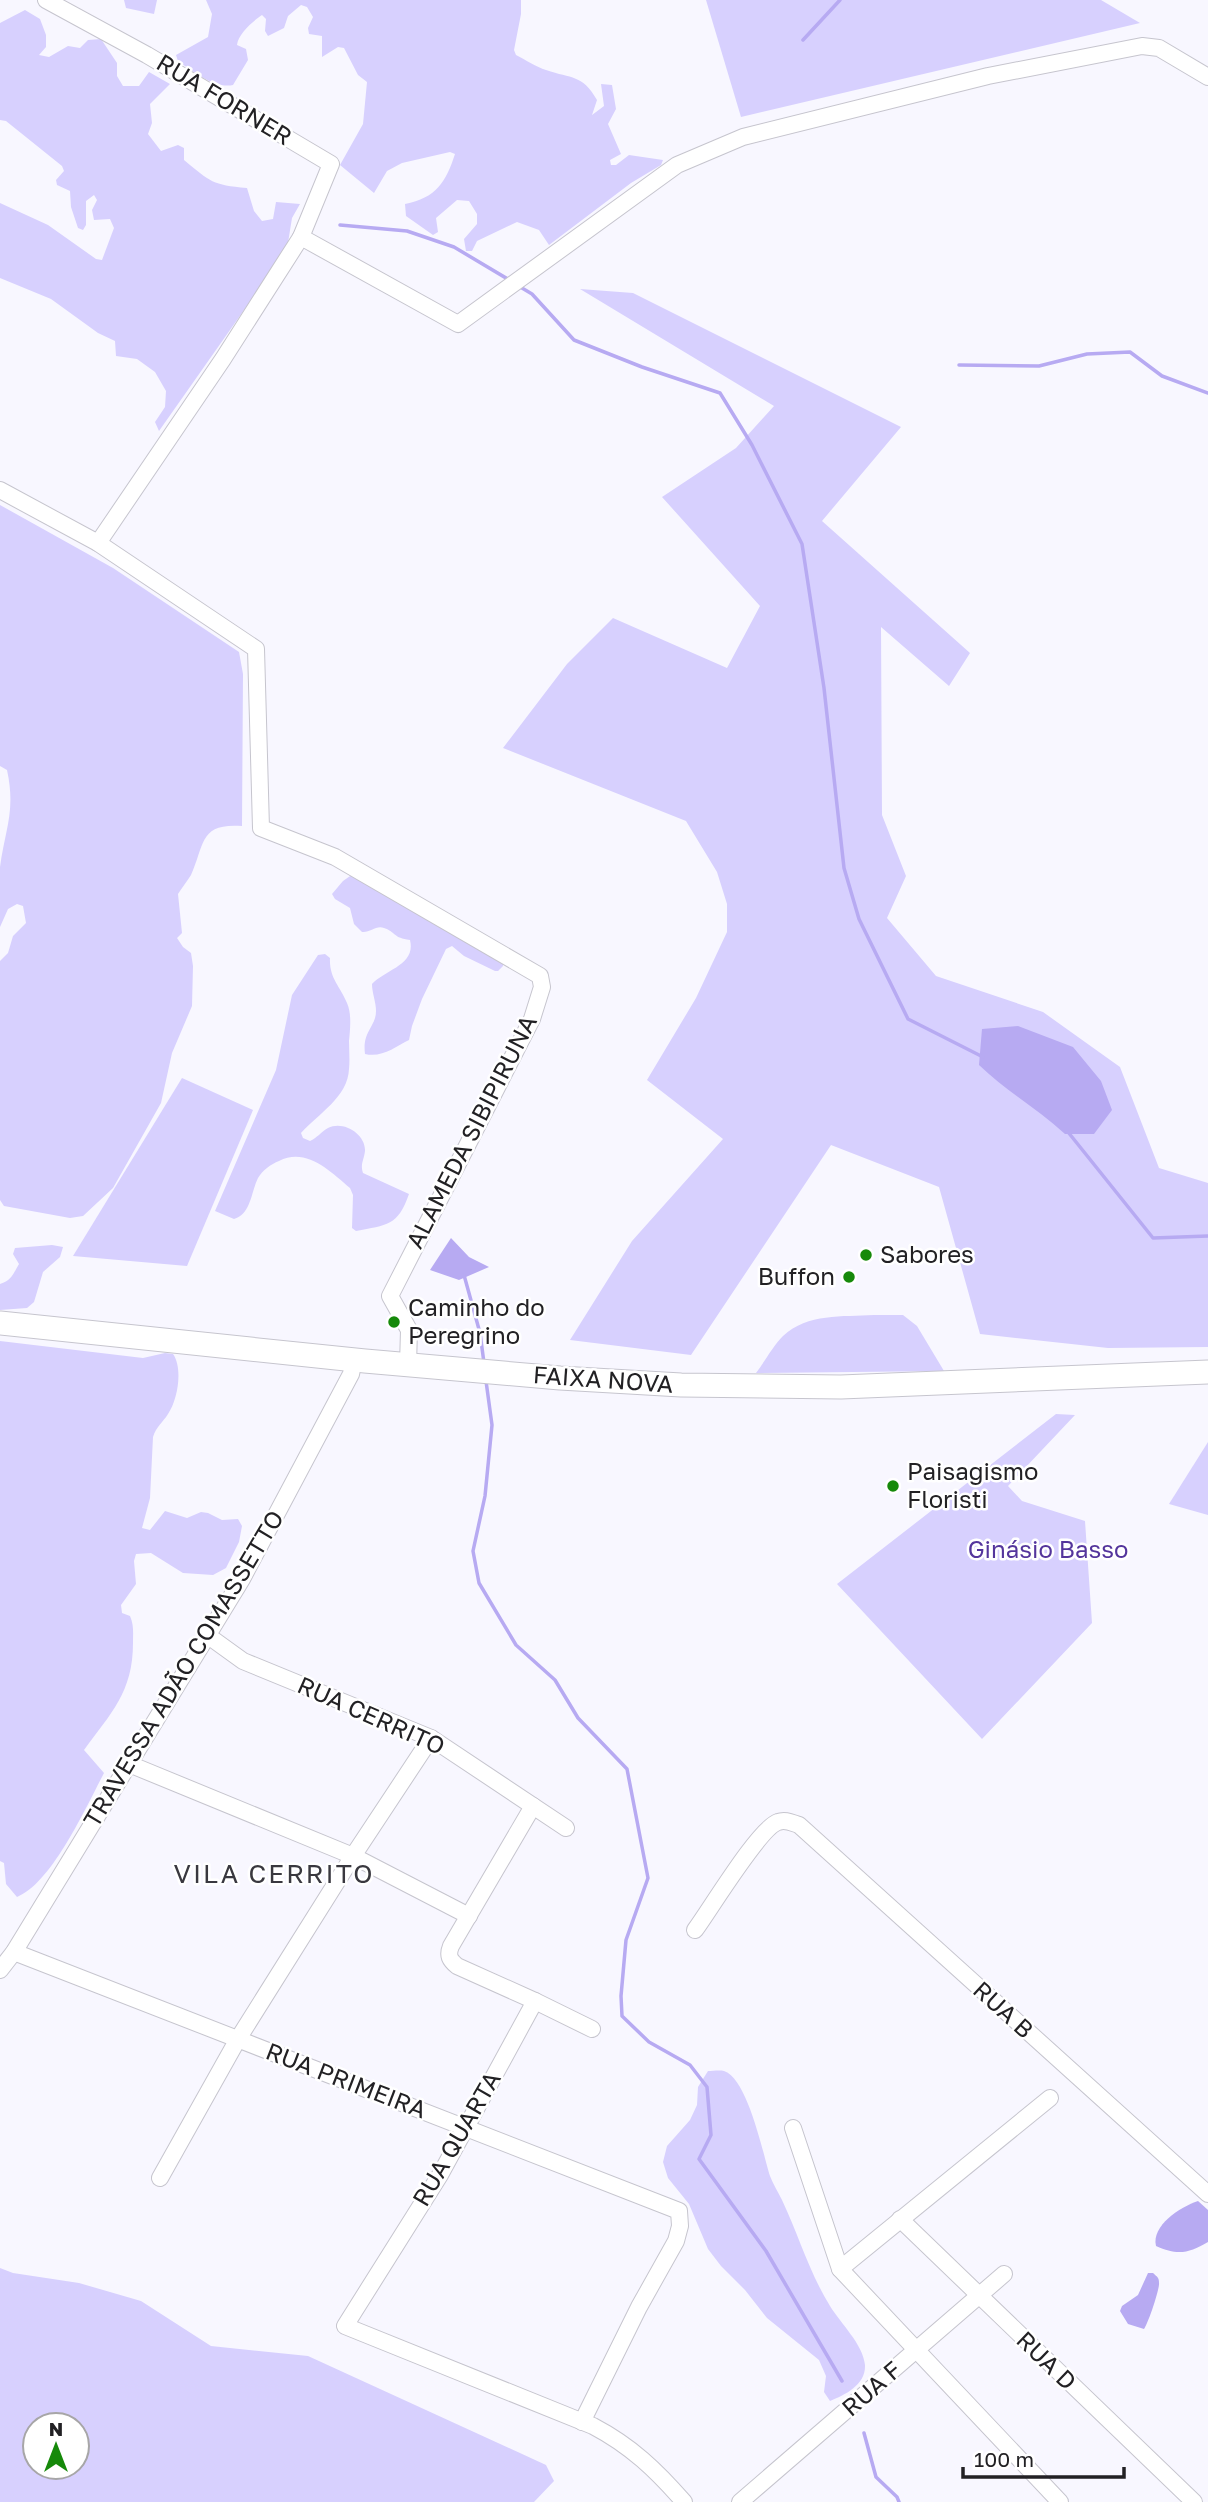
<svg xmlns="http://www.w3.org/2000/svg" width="1208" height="2502" viewBox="0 0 1208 2502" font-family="'Golos Text',sans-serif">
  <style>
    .green { fill: #d7d0fe; fill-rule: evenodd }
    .water { fill: #b7aaf2 }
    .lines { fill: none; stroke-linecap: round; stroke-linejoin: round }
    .stream { stroke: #b7aaf2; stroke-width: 3.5 }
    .minor-casing { stroke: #c6c5ce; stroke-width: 18 }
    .highway-casing { stroke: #c6c5ce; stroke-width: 25 }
    .minor { stroke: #fff; stroke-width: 16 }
    .highway { stroke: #fff; stroke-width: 23 }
    .poi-dot { fill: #16890a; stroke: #fff; stroke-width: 2.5 }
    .labels { text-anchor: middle; stroke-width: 5; stroke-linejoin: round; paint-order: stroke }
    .street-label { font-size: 24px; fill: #222124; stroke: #fff }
    .poi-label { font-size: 24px; fill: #222124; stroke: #fff; text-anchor: start }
    .park-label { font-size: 24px; fill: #54359c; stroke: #fff }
    .neighbourhood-label { font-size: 26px; letter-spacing: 2px; fill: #39383f; stroke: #fff }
  </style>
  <rect width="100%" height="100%" fill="#f8f7ff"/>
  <g class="green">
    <polygon points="124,0 157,0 154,14 126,8"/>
    <path d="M206,0H521V14L514,50L516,55C526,60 536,67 546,70C572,79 582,74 597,100L592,115L604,106L601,84L612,85L616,109L608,124L621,154L610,160L611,165H616L629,155L663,160L661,165L631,183L549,245L539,230L517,222L477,241L472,251H466L464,239L477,224V214L469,201L457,200L436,218L438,232L433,235L406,216L405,204C436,198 446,182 455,154L450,152L402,163L387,171L374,193L340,165L363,124L367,82L358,75L344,48L338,47L322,57V36L309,34L308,28L313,17L307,7L301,5L288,16L284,28L268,36L265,31L266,19L262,15C253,21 238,34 237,45L246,49L248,60L233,85C215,89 192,71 178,61L176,55L208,37L212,14Z"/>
    <polygon points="706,0 1101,0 1140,23 741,117"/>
    <path d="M25,10L40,19L46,35V47L39,55L49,57L68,46L80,48L88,40L101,39L117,63V76L123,86H139L149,72L170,84L150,104L152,123L148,134L161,151L178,145L184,148V160C211,182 212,185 247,188L254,211L262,221L273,219L276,202L300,204L292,218L287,249L159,431L155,422L165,407L166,391L155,372L137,359L116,356L115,341L98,333L51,299L0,278V203L48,225L96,259L102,260L114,228L110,219L94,220L92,210L97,200L94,195L86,201V225L83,230L78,228L71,207L70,191L57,185L56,180L64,171L62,166L6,121L0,120V23Z"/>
    <polygon points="580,289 633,293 901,427 822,521 970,653 949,686 881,627 882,815 906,876 887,918 936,976 1043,1012 1120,1067 1159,1168 1208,1183 1208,1347 1108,1348 980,1334 939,1187 831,1145 691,1355 570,1340 632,1241 723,1139 647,1080 696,998 727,932 727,904 717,872 686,821 503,748 567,664 613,618 727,668 760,606 662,497 736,448 774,406"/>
    <path d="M0,505L113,568L239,652L243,674L242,826C199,823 205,844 191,875C187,881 182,888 178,894L182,933L177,938L183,947L191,953L193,966L192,1006L172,1053L161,1103L113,1188L83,1216L70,1218L4,1206L0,1200V961L8,953L13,936L26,923L23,906L17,904L8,909L0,927C0,907 0,886 0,867C5,829 16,811 7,770L0,766Z"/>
    <path d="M353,874L503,962V966L498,971H495L464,956L452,946L446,949L422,999L412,1026L409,1040C395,1047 382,1058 365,1054C362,1031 376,1027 376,1011C376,1002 372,993 372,984C386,969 416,965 410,940C393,938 396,932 384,928C376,925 370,933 362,932L354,924L350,908L335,899L332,894L343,881Z"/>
    <path d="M325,954L330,958C329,978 340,986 347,1003C352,1014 350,1030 349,1041C349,1050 350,1060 349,1069C348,1097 318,1114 301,1133L303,1138L310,1141C317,1138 321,1132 328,1128C343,1120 366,1134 365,1151C364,1160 360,1164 363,1173L409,1194C398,1226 387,1225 356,1231L352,1228L353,1195L350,1188C330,1171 306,1147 279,1161C271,1164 262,1171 258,1178C251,1192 251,1214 234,1219L215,1211L276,1070L292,995L318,955Z"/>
    <polygon points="182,1078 253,1110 187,1266 73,1256"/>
    <path d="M52,1245L63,1247L60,1257L43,1272L34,1302L27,1308L0,1310V1284C12,1280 13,1274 19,1264L13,1254L15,1248Z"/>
    <path d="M874,1315H903L917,1326L944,1371L756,1373C765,1361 773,1346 783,1336C808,1313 842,1317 874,1315Z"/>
    <path d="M0,1341L143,1358L165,1353L173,1354C183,1368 178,1399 168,1414C163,1422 156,1427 153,1437L150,1498L142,1528L150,1530L165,1511L187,1518L201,1512L208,1513L222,1520L238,1519L242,1526L239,1542L226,1568L213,1575L183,1573L151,1553L136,1554L134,1561L136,1584L121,1605L122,1613L130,1616C134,1625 133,1633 133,1643C133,1692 111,1713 84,1750L104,1773C86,1807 52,1883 17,1897L6,1884L4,1863L0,1861Z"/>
    <polygon points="1056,1414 1075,1415 1008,1486 1022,1501 1085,1521 1092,1623 982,1739 837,1584"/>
    <polygon points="1208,1442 1208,1515 1169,1504"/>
    <path d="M708,2071C712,2071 720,2070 724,2071C748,2079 763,2154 770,2176C773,2184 778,2192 782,2200C799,2236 809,2272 830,2306C841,2324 863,2344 865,2365C866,2385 845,2395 830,2401L824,2392L826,2376L819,2360L767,2318L745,2290L721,2266L708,2249L689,2204L668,2178L663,2162L667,2146L690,2120L697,2105L698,2087Z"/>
    <path d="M0,2268L13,2273L79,2283L141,2301L211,2346L308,2356L546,2465L554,2481L534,2502H0ZM35,2425H77V2467H35Z"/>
  </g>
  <g class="water">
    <path d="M1018,1026L1073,1047L1101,1081L1112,1110L1094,1134H1065C1038,1109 1006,1091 979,1065L982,1029Z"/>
    <polygon points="451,1238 469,1257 489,1267 459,1280 430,1270"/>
    <path d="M1198,2201L1208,2210V2242C1189,2253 1178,2256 1156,2246C1151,2226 1180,2207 1198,2201Z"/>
    <path d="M1148,2273H1153C1157,2277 1159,2277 1159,2283C1160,2288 1148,2324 1144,2329L1128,2324L1120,2311L1122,2306L1138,2295Z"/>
  </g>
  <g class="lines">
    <g class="stream">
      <polyline points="803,40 840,0"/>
      <polyline points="340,225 407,231 454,247 511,281"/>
      <polyline points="517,285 532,294 574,340 642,367 720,393 752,445 802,544 824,688 844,868 859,919 908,1019 983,1057"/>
      <polyline points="959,365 1039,366 1087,354 1130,352 1162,376 1208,393"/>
      <polyline points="1068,1132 1153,1238 1208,1236"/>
      <polyline points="464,1275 480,1333 484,1363"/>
      <polyline points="486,1381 492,1425 485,1496 473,1551 479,1583 516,1645 555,1680 578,1718 627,1769 648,1878 626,1940 621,1996 622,2016 649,2042 690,2065 707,2087 711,2135 699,2159 766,2251 842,2381"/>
      <polyline points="864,2433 876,2477 897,2497 899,2502"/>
    </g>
    <defs>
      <g id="minor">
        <polyline points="46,0 147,55 331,164 301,237"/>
        <polyline points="0,490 98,543 256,649 261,828 335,857 540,976 542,987 532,1019 390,1296 409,1330 408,1365"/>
        <polyline points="98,543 223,359 301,237 458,324 677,165 743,137 988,76 1142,46 1159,48 1208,77"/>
        <polyline points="207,1635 243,1661 431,1738 566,1828"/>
        <polyline points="129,1764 353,1856 469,1916"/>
        <path d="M533,1806L451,1946C447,1956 450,1960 457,1966L535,2001L592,2029"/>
        <path d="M695,1930C710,1910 759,1828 778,1822C786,1819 792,1823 799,1825L1208,2194"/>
        <polyline points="14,1952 679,2211 680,2226 676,2241 639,2307 582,2422"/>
        <polyline points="0,1970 14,1952 242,1579 351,1374 354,1360"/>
        <path d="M535,2001L440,2175L345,2326L593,2426C631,2446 656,2470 684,2502"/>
        <polyline points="793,2128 840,2269 1060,2502"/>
        <polyline points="160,2178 238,2039 353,1856 431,1738"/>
        <polyline points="900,2219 1194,2502"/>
        <polyline points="840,2269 1050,2098"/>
        <polyline points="740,2502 1004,2274"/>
      </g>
      <polyline id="highway" points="0,1323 365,1361 560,1378 681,1385 841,1387 1208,1372"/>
    </defs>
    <use href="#minor" class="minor-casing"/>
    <use href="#highway" class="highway-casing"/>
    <use href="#minor" class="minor"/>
    <use href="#highway" class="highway"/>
  </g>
  <g class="poi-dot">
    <circle cx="866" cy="1255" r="7"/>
    <circle cx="849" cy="1277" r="7"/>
    <circle cx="394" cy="1322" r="7"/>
    <circle cx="893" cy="1486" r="7"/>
  </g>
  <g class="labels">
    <g class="street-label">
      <text transform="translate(224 100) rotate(31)" y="8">RUA FORNER</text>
      <text transform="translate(472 1132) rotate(-63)" y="8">ALAMEDA SIBIPIRUNA</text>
      <text transform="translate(603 1380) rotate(4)" y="8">FAIXA NOVA</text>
      <text transform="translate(184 1669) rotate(-59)" y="8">TRAVESSA ADÃO COMASSETTO</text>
      <text transform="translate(371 1716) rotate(24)" y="8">RUA CERRITO</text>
      <text transform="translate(1003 2010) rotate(42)" y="8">RUA B</text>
      <text transform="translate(346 2081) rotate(21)" y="8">RUA PRIMEIRA</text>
      <text transform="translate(457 2139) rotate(-60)" y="8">RUA QUARTA</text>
      <text transform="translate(1046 2361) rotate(44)" y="8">RUA D</text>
      <text transform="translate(872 2389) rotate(-41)" y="8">RUA F</text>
    </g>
    <g class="poi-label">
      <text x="880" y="1263">Sabores</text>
      <text x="835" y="1285" text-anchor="end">Buffon</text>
      <text x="408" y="1316">Caminho do<tspan x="408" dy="28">Peregrino</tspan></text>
      <text x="907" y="1480">Paisagismo<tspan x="907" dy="28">Floristi</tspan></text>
    </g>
    <g class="park-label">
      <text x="1048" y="1558">Ginásio Basso</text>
    </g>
    <g class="neighbourhood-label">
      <text x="274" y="1883">VILA CERRITO</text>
    </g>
  </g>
  <g transform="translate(56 2446)"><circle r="33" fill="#ffffff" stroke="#a7a6a7" stroke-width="2"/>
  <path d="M0-5L12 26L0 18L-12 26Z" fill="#16890a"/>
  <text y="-10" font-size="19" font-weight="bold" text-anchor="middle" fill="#222124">N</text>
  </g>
  <path d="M963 2467v10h161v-10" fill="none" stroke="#222124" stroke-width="3.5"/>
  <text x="974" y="2467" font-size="21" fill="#222124" stroke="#ffffff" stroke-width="5" paint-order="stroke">100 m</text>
</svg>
